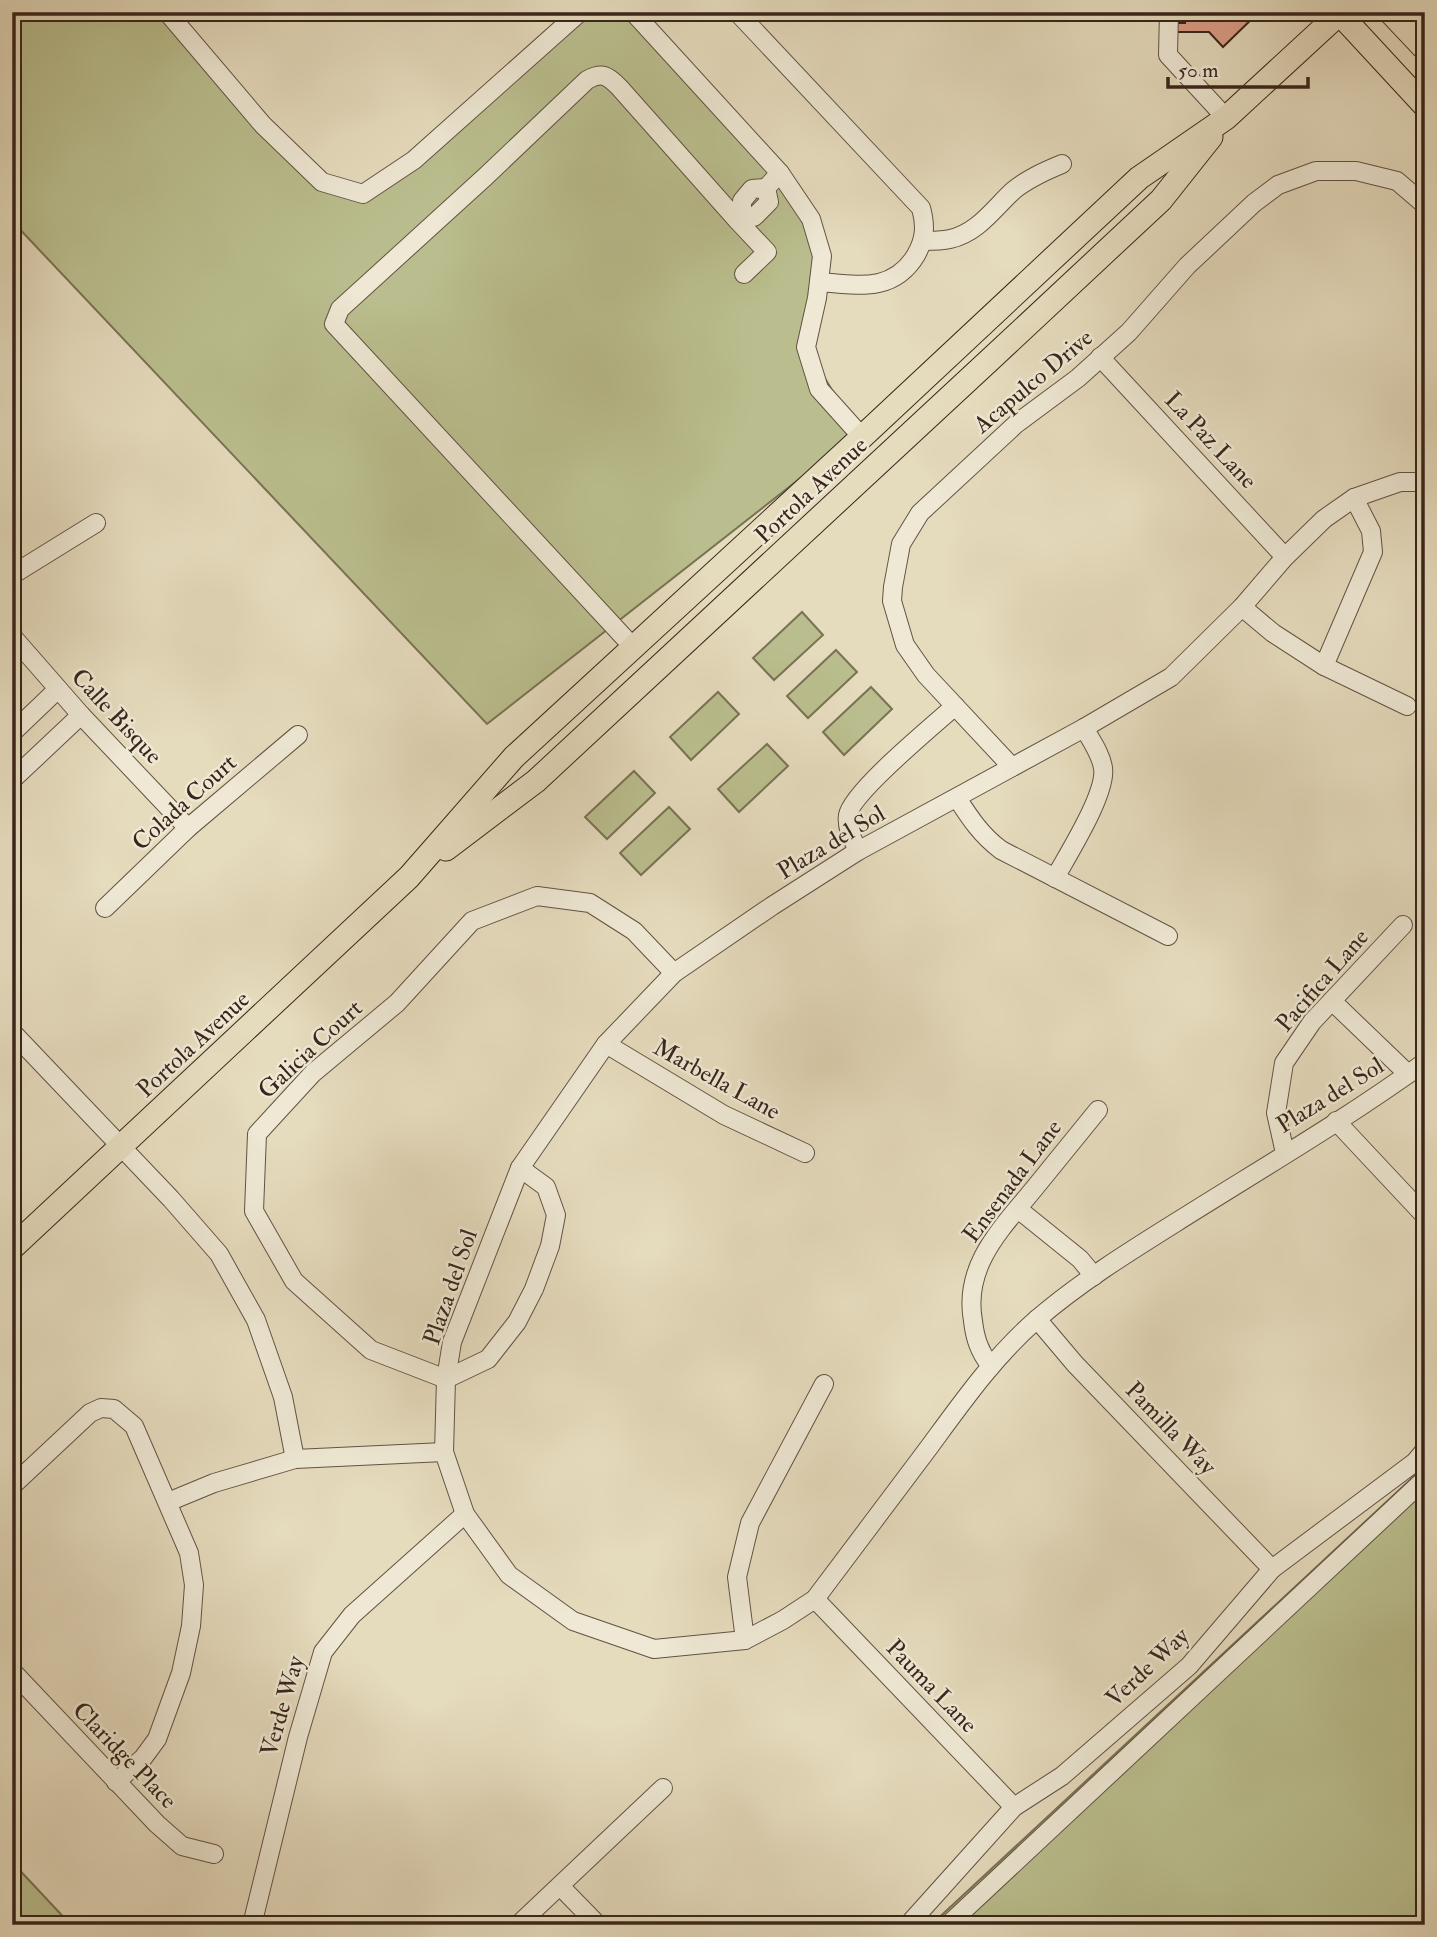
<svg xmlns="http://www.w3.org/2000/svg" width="1437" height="1937" viewBox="0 0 1437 1937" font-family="'IM FELL Double Pica',serif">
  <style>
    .green { fill: #babe8e; stroke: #797254; stroke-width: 2 }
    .building { fill: #dc9e86; stroke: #38251b; stroke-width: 2 }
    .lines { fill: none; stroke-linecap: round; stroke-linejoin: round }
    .minor-casing { stroke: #635244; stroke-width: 20 }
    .major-casing { stroke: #38251b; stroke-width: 25 }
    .minor { stroke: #eee8d4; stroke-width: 18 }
    .major { stroke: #e5dbbd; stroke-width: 23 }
    .labels { text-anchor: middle; stroke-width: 5; stroke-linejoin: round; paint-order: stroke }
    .street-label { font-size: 24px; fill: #38251b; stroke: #eee8d4 }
  </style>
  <rect width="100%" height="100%" fill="#e5dbbd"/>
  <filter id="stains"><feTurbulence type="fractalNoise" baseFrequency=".00286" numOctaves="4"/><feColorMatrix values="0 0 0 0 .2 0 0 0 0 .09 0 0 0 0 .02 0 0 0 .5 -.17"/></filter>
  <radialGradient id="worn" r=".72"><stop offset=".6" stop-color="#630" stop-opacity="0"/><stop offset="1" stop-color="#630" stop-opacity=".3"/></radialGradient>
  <g class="green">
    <polygon points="12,12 165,12 322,182 363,194 567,12 643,12 780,173 822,256 806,347 858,433 487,724 12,221"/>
    <polygon points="802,612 823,635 774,680 753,658"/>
    <polygon points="836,650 857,672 808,718 787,696"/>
    <polygon points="871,687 892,709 844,755 823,732"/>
    <polygon points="718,692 739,714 691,760 670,737"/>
    <polygon points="767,744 788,766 739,812 718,789"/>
    <polygon points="634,771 655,793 607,839 585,817"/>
    <polygon points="669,807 690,829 641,875 620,853"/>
    <polygon points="1425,1466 1425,1925 931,1925"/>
    <polygon points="12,1862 71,1925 12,1925"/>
  </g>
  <polygon class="building" points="1185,12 1259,12 1223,47 1209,32 1176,32 1176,23 1185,23"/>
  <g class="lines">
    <defs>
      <g id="minor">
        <polyline points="167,12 263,125 322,182 363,194 414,160 580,12"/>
        <polyline points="633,12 780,173 811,219 822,256 817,298 806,347 819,389 862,437"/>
        <path d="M737,12L921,208C926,226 925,239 916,255C893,293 858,285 819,282"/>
        <polyline points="1169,12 1168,55 1226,118"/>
        <polyline points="766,188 769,202 754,217 742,214 742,201 752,189 766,188 780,173"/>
        <polyline points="737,220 767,252 744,274"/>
        <path d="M923,241C931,241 941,241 950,239C978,233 994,208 1014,190C1029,178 1045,171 1062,164"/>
        <polyline points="1100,357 1285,557"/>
        <path d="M1425,482H1400L1354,498L1324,519L1285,557L1242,607L1171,677L1084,728L858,851L772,906L674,973L606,1044L520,1168L452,1342L446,1379L444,1452L465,1514L509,1575L573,1621L654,1649L745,1640L783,1620L815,1599C853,1548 892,1497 930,1446C963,1401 994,1357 1036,1320C1079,1283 1127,1253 1175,1223C1259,1170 1345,1120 1425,1062"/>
        <polyline points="12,575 96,523"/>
        <polyline points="1242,607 1273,633 1324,666 1373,552 1371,531 1354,498"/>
        <polyline points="12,636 81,715 188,828"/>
        <path d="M633,647L334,324L340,309L485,177L587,80C602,72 607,75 619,87L737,220L742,214"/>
        <polyline points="1324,666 1407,706"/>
        <polyline points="12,733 58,689"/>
        <polyline points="1012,767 926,675 905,645 892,601 893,587 901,544 920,513 1016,424 1078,378 1129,332 1187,266 1254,203 1278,185 1316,171 1356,171 1397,181 1425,205"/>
        <polyline points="12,780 81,715"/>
        <path d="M957,798C970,818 981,835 1001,850L1168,936"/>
        <path d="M858,851C853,840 846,828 848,815C852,792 934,725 955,706"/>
        <path d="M1055,878C1068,854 1107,793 1103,768C1101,754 1091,740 1084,728"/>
        <polyline points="105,908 188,828 298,735"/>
        <polyline points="1332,1001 1408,1074"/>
        <polyline points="12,1032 171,1199 219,1254 256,1320 283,1397 295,1459"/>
        <polyline points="606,1044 724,1115 805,1153"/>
        <polyline points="1336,1121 1425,1216"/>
        <polyline points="1285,1153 1276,1113 1284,1063 1312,1022 1403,925"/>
        <polyline points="520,1168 546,1187 556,1215 550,1246 534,1289 517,1322 488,1359 446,1379 371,1350 294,1281 254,1211 257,1134 313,1073 397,1003 472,921 537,896 590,903 634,931 674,973"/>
        <polyline points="1018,1209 1080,1259 1094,1276"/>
        <polyline points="1037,1319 1075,1364 1272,1569"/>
        <path d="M990,1365C979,1351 975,1338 973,1321C963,1266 1001,1229 1033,1190C1055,1163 1076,1137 1098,1110"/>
        <polyline points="12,1486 90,1413 101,1408 114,1409 134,1426 189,1553 194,1585 191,1626 181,1673 157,1739 143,1758 116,1782"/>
        <polyline points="168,1502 214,1483 295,1459 444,1452"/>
        <polyline points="815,1599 1014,1807"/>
        <polyline points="745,1640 737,1577 750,1523 824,1384"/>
        <polyline points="12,1671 157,1824 182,1846 214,1854"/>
        <polyline points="560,1886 598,1925"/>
        <polyline points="252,1925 298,1737 323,1652 352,1615 465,1514"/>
        <polyline points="518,1925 663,1788"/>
        <polyline points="908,1925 1014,1807 1062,1776 1189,1666 1272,1569 1415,1462 1425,1450"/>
        <polyline points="948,1925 1425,1479"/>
      </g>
      <g id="major">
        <polyline points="1338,12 1425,106"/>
        <polyline points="1390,12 1425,49"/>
        <polyline points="446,849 536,781 995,355 1161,200 1211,137"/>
        <polyline points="12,1248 409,877 514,757 862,437 1139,178 1226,118 1341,12"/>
      </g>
    </defs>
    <use href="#minor" class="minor-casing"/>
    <use href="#major" class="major-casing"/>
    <use href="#minor" class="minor"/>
    <use href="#major" class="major"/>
  </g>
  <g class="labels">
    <g class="street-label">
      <text transform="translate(1033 381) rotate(-40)" y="8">Acapulco Drive</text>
      <text transform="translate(1211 440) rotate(47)" y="8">La Paz Lane</text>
      <text transform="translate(811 490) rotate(-43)" y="8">Portola Avenue</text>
      <text transform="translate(117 716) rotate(47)" y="8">Calle Bisque</text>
      <text transform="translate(184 802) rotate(-42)" y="8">Colada Court</text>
      <text transform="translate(831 842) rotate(-31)" y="8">Plaza del Sol</text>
      <text transform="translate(1322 980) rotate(-49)" y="8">Pacifica Lane</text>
      <text transform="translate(193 1044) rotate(-43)" y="8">Portola Avenue</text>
      <text transform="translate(310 1049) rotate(-43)" y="8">Galicia Court</text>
      <text transform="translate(717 1079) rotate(29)" y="8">Marbella Lane</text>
      <text transform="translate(1330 1095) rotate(-32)" y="8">Plaza del Sol</text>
      <text transform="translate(1012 1181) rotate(-53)" y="8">Ensenada Lane</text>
      <text transform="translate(450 1287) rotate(-71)" y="8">Plaza del Sol</text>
      <text transform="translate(1171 1428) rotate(46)" y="8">Pamilla Way</text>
      <text transform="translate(1147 1667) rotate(-43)" y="8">Verde Way</text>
      <text transform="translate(932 1686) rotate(46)" y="8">Pauma Lane</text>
      <text transform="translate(282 1706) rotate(-74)" y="8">Verde Way</text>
      <text transform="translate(125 1755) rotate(46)" y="8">Claridge Place</text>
    </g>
  </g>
  <rect width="1437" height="1937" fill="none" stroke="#e5dbbd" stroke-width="42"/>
  <rect x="14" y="14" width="1409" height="1909" fill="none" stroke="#38251b" stroke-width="3.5"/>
  <rect x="21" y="21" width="1395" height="1895" fill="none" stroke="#38251b" stroke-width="2"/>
  <path d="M1168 77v10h140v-10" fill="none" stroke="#38251b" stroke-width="3.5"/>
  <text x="1178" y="77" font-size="21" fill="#38251b" stroke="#eee8d4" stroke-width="5" paint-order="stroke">50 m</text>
  <rect width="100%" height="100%" filter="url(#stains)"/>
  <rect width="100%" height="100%" fill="url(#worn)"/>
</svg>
